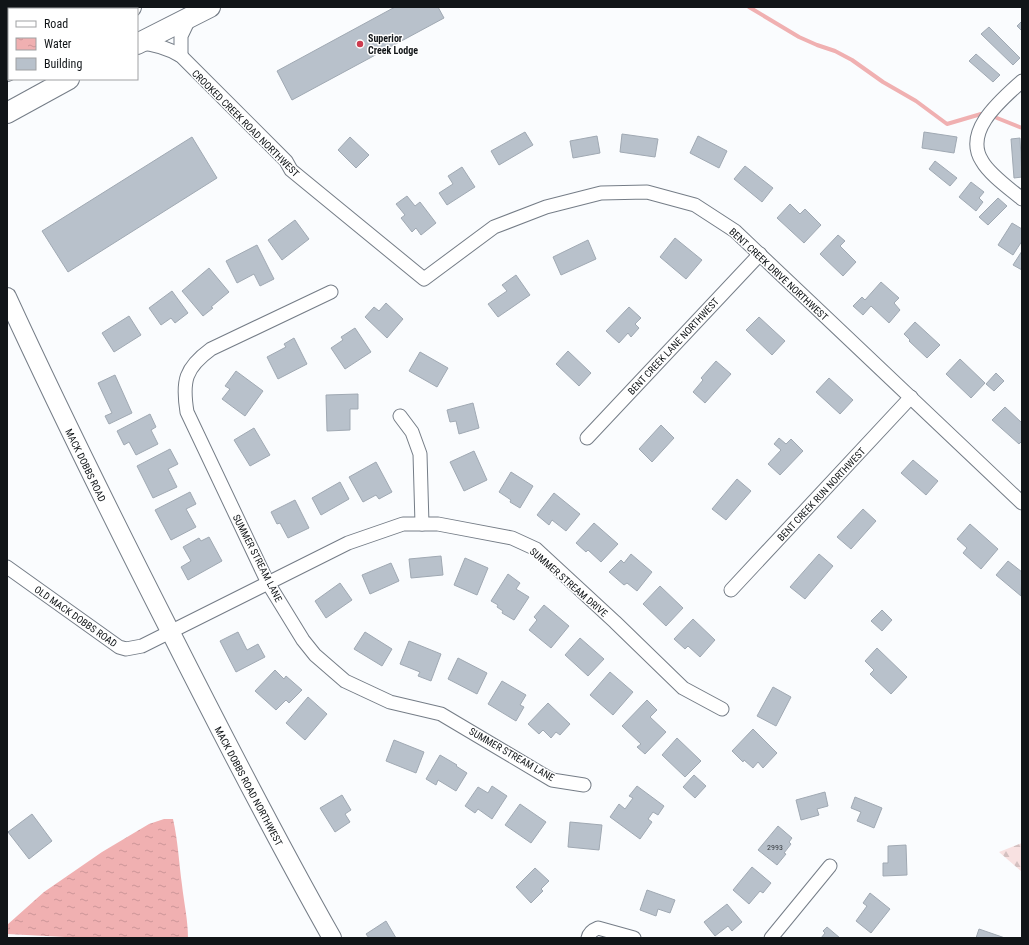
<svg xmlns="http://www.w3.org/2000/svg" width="1029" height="945" viewBox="0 0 1029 945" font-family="'Roboto Condensed',sans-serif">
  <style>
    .forest { fill: url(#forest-firs) }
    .water { fill: url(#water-ripples) }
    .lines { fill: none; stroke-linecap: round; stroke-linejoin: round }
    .stream { stroke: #f0b0b1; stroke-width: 4 }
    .building { fill: #b8c1cb; stroke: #a0a9b3 }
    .street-casing { stroke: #757d87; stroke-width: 15 }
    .secondary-casing { stroke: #757d87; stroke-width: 20 }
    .primary-casing { stroke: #757d87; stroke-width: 22 }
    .street { stroke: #fff; stroke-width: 13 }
    .secondary { stroke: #fff; stroke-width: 18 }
    .primary { stroke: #fff; stroke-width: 20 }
    .poi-dot { fill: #cc3c4f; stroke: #fff; stroke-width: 1.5 }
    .labels { text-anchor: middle; stroke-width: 3; stroke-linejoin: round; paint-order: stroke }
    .number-label { font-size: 8px; fill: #3b4045 }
    .poi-label { font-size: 10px; font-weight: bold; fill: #111518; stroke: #fff; text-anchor: start }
    .street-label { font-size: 10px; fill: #111518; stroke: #fff }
  </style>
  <defs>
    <pattern id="forest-firs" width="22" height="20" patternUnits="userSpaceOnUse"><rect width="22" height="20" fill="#f8e1e1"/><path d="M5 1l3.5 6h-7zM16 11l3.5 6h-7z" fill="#d4c0c0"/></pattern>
    <pattern id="water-ripples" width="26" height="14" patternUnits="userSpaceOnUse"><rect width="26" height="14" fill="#f0b0b1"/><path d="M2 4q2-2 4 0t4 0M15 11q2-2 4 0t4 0" fill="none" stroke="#cd9698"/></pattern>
  </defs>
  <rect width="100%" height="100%" fill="#fafcfe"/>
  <polygon class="forest" points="1022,843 1022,872 999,852"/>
  <path class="water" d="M164,819H173C178,841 179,863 182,885C184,903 188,920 188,938H85L7,934V925L44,892L102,852L149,824Z"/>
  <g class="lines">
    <g class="stream">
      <polyline points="749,7 799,37 817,45 835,51 852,60 883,82 916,101 947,124 981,114"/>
      <polyline points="997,118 1022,128"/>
    </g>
  </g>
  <g class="building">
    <polygon points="395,7 438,7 444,18 292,100 277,71"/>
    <polygon points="1022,21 1022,31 1017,26"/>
    <polygon points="989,27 1020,58 1013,65 981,34"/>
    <polygon points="976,54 1000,75 993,82 969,61"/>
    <polygon points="525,132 533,145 499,165 491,151"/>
    <polygon points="924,132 957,137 954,153 922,148"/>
    <polygon points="622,134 658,139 655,157 620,152"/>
    <polygon points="597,136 600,153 573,158 570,141"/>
    <polygon points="698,136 727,151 719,168 690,153"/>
    <polygon points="192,137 217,178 68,272 42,231"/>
    <polygon points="350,137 369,155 356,168 338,150"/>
    <polygon points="1020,138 1022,177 1014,178 1011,139"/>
    <polygon points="935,161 957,178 950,186 929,169"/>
    <polygon points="745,166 773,188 762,202 734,179"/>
    <polygon points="462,167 475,187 447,205 439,193 453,184 448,176"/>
    <polygon points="971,182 984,192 979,198 983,202 976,211 959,197"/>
    <polygon points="407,196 415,206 420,202 436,223 421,235 416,228 412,232 401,218 405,215 396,204"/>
    <polygon points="998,198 1007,206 988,225 979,217"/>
    <polygon points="790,204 800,214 805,209 821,225 804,243 777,218"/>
    <polygon points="295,220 309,239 282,260 268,240"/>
    <polygon points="1012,223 1022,229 1022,241 1013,255 998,245"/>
    <polygon points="838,235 845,241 840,246 856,262 843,276 820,254"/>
    <polygon points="675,238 702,260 686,279 660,257"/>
    <polygon points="588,240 596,259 561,275 553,257"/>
    <polygon points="257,245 274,279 260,286 254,274 237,283 226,261"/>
    <polygon points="1022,251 1022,270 1013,265"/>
    <polygon points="209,268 229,292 211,307 213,308 203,316 182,291"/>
    <polygon points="516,275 530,295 498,317 488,304 507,291 502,285"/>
    <polygon points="881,282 899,298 894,303 900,310 889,323 871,306 863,315 853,306 862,297 865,300"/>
    <polygon points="172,291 188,313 175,323 171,318 161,325 149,308"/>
    <polygon points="386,303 403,319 387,338 365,317 374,307 379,311"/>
    <polygon points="629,307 641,318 635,324 639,328 631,337 628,333 619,343 606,331"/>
    <polygon points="129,316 141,335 114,352 102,333"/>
    <polygon points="759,317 785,341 772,355 746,330"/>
    <polygon points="915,322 940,345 927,358 909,341 910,340 904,334"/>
    <polygon points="355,328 371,352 345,369 331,348 343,340 341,337"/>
    <polygon points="294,338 307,364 278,379 267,357 286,347 284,344"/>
    <polygon points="568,351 591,373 579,386 556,364"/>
    <polygon points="420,352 448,368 437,387 409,371"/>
    <polygon points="960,359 985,383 971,398 946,374"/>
    <polygon points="716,361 731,374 705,403 693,392 703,380 701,378"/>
    <polygon points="236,371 263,391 245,416 222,399 230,389 225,386"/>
    <polygon points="996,373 1004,381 994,391 986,384"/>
    <polygon points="115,375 132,413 109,424 105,416 112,413 98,383"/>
    <polygon points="829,378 853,400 840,414 816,392"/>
    <polygon points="358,394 358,409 350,409 350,430 327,431 326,395"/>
    <polygon points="473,403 479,428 459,434 456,421 450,422 447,410"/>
    <polygon points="1005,407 1022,423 1022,441 1019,444 992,420"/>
    <polygon points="150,414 156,427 151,430 158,444 136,455 129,442 124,445 117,431"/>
    <polygon points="661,425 674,438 652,462 639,449"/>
    <polygon points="254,428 270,455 250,466 234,440"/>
    <polygon points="779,438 786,444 791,439 803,451 780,475 768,464 781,450 774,444"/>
    <polygon points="170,449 178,464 168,469 177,487 153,498 137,466"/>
    <polygon points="474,451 487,480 464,491 450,462"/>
    <polygon points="913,460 938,481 926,495 901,473"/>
    <polygon points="376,462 392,492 379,499 376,495 363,502 349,477"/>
    <polygon points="511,472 533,486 520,508 510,502 511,500 499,492"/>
    <polygon points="737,479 751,491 726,520 712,509"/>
    <polygon points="340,482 349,499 321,515 312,498"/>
    <polygon points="190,492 196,504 186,509 196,527 171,540 155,510"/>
    <polygon points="554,493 580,514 566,531 552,520 549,525 537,515"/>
    <polygon points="295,500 309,528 288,538 280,523 277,524 271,512"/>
    <polygon points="863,509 876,521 851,549 837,537"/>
    <polygon points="594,523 618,544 601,562 588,550 586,552 576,543"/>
    <polygon points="970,524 998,549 981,569 963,553 967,548 957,539"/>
    <polygon points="209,537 222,561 188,580 181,567 191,561 183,547 199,538 201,541"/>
    <polygon points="631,554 652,572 637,591 627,583 624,585 609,572 621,560 624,563"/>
    <polygon points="819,554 833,566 805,599 790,587"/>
    <polygon points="441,556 443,575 411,578 409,559"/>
    <polygon points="465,558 488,568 477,595 454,585"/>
    <polygon points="1008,561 1022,572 1021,596 996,575"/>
    <polygon points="391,563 399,581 370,594 362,575"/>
    <polygon points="508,574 520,583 516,589 529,597 514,620 502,613 503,611 497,607 498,605 491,601"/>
    <polygon points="340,583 352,600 326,618 315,601"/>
    <polygon points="660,586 683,608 666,626 643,604"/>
    <polygon points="544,605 569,626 551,648 529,630 537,620 534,617"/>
    <polygon points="882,610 892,620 882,631 871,621"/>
    <polygon points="693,619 715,640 700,657 688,646 685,649 674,639"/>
    <polygon points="238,632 247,650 258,644 265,657 236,672 220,641"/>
    <polygon points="365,632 392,649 382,666 354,649"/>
    <polygon points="580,638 604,659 588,676 565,655"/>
    <polygon points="409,641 441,654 431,681 418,676 420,672 400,664"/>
    <polygon points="877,648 907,677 891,694 870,674 874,670 865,661"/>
    <polygon points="458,658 487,673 477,694 448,679"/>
    <polygon points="275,670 284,679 286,676 302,690 289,703 286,700 276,710 255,691"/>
    <polygon points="610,672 633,692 613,715 590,695"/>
    <polygon points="502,681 526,695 520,705 524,707 516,721 488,704"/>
    <polygon points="773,687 791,697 776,726 757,716"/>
    <polygon points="308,697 327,714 305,740 286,723"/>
    <polygon points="647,700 657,710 650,717 666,732 645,754 637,747 641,744 622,726"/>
    <polygon points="548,703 570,724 560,735 556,732 551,738 543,730 539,734 528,724"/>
    <polygon points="753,729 777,753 763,768 758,762 753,768 744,760 743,762 732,751"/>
    <polygon points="677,738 701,761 685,777 662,755"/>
    <polygon points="394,740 424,752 416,773 386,761"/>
    <polygon points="440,755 457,765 456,766 467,773 456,791 438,780 436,785 426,779"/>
    <polygon points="694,775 706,786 695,798 683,787"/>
    <polygon points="492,786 507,796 492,819 478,809 475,813 465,806 478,787 488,793"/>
    <polygon points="637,786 664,806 658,815 653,812 648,819 652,822 640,839 610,817 619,804 625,809 633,798 629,796"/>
    <polygon points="825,792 828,806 817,809 819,815 801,820 796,800"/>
    <polygon points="342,795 351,810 345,814 350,822 335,832 320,808"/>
    <polygon points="855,797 882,808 874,828 857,821 861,812 851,808"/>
    <polygon points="520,804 546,822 531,843 505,825"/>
    <polygon points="32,814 52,841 29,859 8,832"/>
    <polygon points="570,822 602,825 599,850 568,847"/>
    <polygon points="778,826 792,838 789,842 791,844 784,853 786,854 777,865 758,850"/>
    <polygon points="906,845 907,875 883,876 883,863 888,863 888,846"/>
    <polygon points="752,867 771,883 763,893 760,891 749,904 733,890"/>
    <polygon points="535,868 549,881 541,889 543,891 531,903 516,887"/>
    <polygon points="647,890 675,900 670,913 658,909 656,916 640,910"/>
    <polygon points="870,893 890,909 871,933 856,921 867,906 863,903"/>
    <polygon points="727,904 742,922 732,931 728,926 715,936 704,922"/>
    <polygon points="386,921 396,938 369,938 366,934"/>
    <polygon points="827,927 840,938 821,938 825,933 823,931"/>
    <polygon points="979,929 1005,938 976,938"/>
  </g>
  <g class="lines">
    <defs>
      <g id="street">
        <path d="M139,43C154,44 168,48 181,56L286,161L291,170L424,279L494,227L546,207L601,193L647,192L695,205L735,231L1022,503"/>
        <polyline points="181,56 181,36 190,17"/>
        <path d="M1022,81C1001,100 963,131 982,161C989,174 1010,189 1022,199"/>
        <path d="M331,292L211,349C185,368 182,381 187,412L268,583L303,640L315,655L345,681L390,702L441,714L552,780L584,785"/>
        <polyline points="400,416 412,432 420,454 422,524"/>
        <polyline points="587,438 760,254"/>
        <polyline points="7,567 119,647 126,649 142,646 348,543 403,524 438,524 512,538 536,549 615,622 683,688 722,709"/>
        <polyline points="731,590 911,397"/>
        <path d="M588,938C589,933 593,930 598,928L634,938"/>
        <polyline points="771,938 830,866"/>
      </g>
      <path id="secondary" d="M7,297C59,410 114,521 170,631C222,734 275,837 332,938"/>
      <g id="primary">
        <polyline points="127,9 131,7"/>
        <polyline points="137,44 210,7"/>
        <polyline points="7,71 9,70"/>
        <polyline points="7,113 69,79"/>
      </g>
    </defs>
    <use href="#street" class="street-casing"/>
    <use href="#secondary" class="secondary-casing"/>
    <use href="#primary" class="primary-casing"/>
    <use href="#street" class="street"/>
    <use href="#secondary" class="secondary"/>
    <use href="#primary" class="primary"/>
  </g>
  <circle class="poi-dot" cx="360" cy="44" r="4"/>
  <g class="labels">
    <g class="number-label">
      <text x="775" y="850">2993</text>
    </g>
    <g class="poi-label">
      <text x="368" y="42">Superior<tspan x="368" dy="12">Creek Lodge</tspan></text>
    </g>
    <g class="street-label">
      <text transform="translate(246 123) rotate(45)" y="4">CROOKED CREEK ROAD NORTHWEST</text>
      <text transform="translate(779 274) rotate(43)" y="4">BENT CREEK DRIVE NORTHWEST</text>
      <text transform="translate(673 346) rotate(-47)" y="4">BENT CREEK LANE NORTHWEST</text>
      <text transform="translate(86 465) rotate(64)" y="4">MACK DOBBS ROAD</text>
      <text transform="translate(821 494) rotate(-47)" y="4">BENT CREEK RUN NORTHWEST</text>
      <text transform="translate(258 558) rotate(63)" y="4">SUMMER STREAM LANE</text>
      <text transform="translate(569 582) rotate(41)" y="4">SUMMER STREAM DRIVE</text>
      <text transform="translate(76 616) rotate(35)" y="4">OLD MACK DOBBS ROAD</text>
      <text transform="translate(512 754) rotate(30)" y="4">SUMMER STREAM LANE</text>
      <text transform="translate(249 786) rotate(62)" y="4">MACK DOBBS ROAD NORTHWEST</text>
    </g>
  </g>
  <rect width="1029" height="945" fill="none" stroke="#111518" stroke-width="16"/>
  <rect x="8" y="8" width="130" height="72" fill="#ffffff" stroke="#a0a1a3"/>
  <rect x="16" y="21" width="20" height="6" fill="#ffffff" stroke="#a0a1a3"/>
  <text x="44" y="28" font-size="12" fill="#111518">Road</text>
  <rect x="16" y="38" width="20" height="12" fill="url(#water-ripples)" stroke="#a0a1a3"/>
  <text x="44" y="48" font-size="12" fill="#111518">Water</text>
  <rect x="16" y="58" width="20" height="12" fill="#b8c1cb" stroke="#a0a1a3"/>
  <text x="44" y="68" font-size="12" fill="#111518">Building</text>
</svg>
